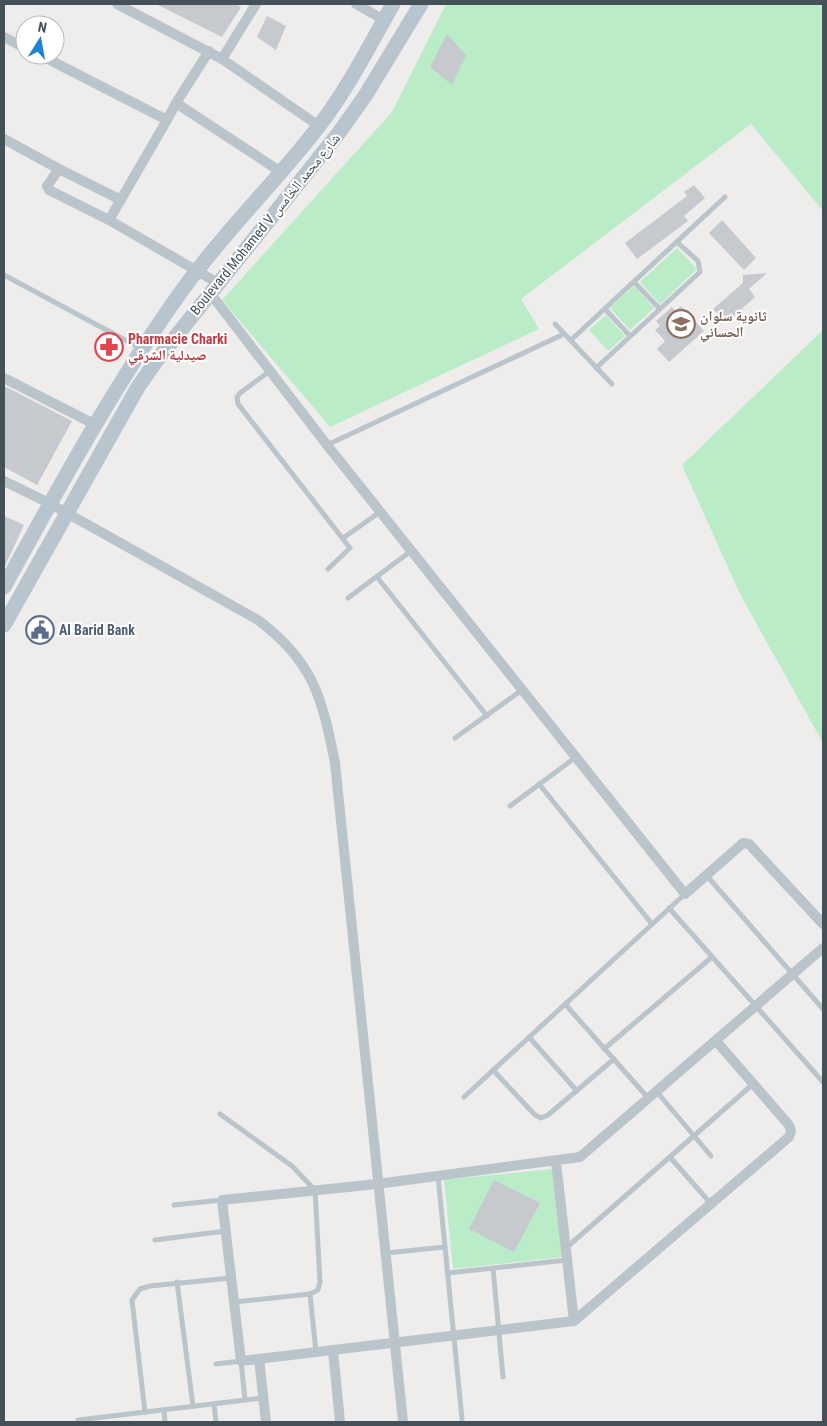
<svg xmlns="http://www.w3.org/2000/svg" width="827" height="1426" viewBox="0 0 827 1426" font-family="'Roboto Condensed','Noto Naskh Arabic',sans-serif">
  <style>
    .green { fill: #baecc8 }
    .building { fill: #c6cacf }
    .lines { fill: none; stroke-linecap: round; stroke-linejoin: round }
    .lane { stroke: #bac5cb; stroke-width: 5 }
    .street { stroke: #bac5cb; stroke-width: 10 }
    .secondary { stroke: #b8c5ce; stroke-width: 15 }
    .labels { text-anchor: middle; stroke-width: 4; stroke-linejoin: round; paint-order: stroke }
    .street-label { font-size: 14px; fill: #455158; stroke: #fff }
    .education-label { font-size: 14px; font-weight: bold; fill: #785e54; stroke: #fff; text-anchor: start }
    .health-label { font-size: 14px; font-weight: bold; fill: #be3a42; stroke: #fff; text-anchor: start }
    .service-label { font-size: 14px; font-weight: bold; fill: #4e5e75; stroke: #fff; text-anchor: start }
  </style>
  <rect width="100%" height="100%" fill="#efecec"/>
  <g class="green">
    <polygon points="446,4 823,4 823,211 751,124 521,299 539,329 330,427 222,300 392,112"/>
    <polygon points="677,248 697,269 660,304 640,282"/>
    <polygon points="634,286 654,308 630,330 610,308"/>
    <polygon points="606,315 625,336 608,351 589,330"/>
    <polygon points="823,330 823,743 740,594 682,465"/>
    <polygon points="552,1169 562,1257 453,1269 444,1180"/>
  </g>
  <g class="building">
    <polygon points="156,4 235,4 241,7 222,37"/>
    <polygon points="267,16 286,26 276,50 257,37"/>
    <polygon points="447,34 466,55 452,85 430,67"/>
    <polygon points="694,185 705,198 684,216 688,221 637,259 625,243 687,196 684,192"/>
    <polygon points="722,220 756,258 744,270 709,233"/>
    <polygon points="767,273 749,289 755,297 726,323 713,309 743,283 743,275"/>
    <polygon points="681,306 704,331 669,362 657,349 665,341 655,330 660,326 656,321 672,307 675,311"/>
    <polygon points="4,386 72,421 37,485 4,467"/>
    <polygon points="4,516 24,525 4,568"/>
    <polygon points="494,1180 540,1203 514,1252 469,1229"/>
  </g>
  <g class="lines">
    <g class="lane">
      <polyline points="4,275 140,348"/>
      <polyline points="634,282 660,309"/>
      <polyline points="605,309 630,336"/>
      <polyline points="555,324 612,384"/>
      <polyline points="571,340 725,197"/>
      <polyline points="596,368 700,272 698,261 677,242"/>
      <polyline points="270,371 240,393 237,397 238,404 350,548 328,569"/>
      <polyline points="327,445 564,334"/>
      <polyline points="343,538 380,512"/>
      <polyline points="377,577 487,716"/>
      <polyline points="348,598 411,551"/>
      <polyline points="455,738 522,690"/>
      <polyline points="539,784 652,924"/>
      <polyline points="510,806 576,757"/>
      <polyline points="707,876 823,1009"/>
      <polyline points="669,908 823,1082"/>
      <polyline points="565,1004 649,1099"/>
      <polyline points="529,1037 577,1091"/>
      <polyline points="604,1049 712,957"/>
      <polyline points="493,1070 535,1115 541,1118 548,1115 614,1059"/>
      <polyline points="657,1092 711,1156"/>
      <polyline points="464,1097 685,894"/>
      <polyline points="220,1114 292,1166 315,1190 320,1282 318,1290 310,1294 234,1302"/>
      <polyline points="670,1157 712,1205"/>
      <polyline points="438,1176 462,1419"/>
      <polyline points="174,1205 222,1200"/>
      <polyline points="155,1240 226,1231"/>
      <polyline points="566,1248 753,1084"/>
      <polyline points="386,1253 445,1247"/>
      <polyline points="493,1268 503,1377"/>
      <polyline points="448,1273 567,1260"/>
      <polyline points="177,1282 193,1406"/>
      <polyline points="310,1294 316,1352"/>
      <polyline points="216,1364 241,1361 245,1400"/>
      <polyline points="214,1404 216,1422"/>
      <polyline points="164,1410 165,1422"/>
      <polyline points="145,1412 132,1300 140,1289 150,1286 231,1278"/>
      <polyline points="78,1420 263,1398"/>
    </g>
    <g class="street">
      <polyline points="117,4 222,59 319,126"/>
      <polyline points="356,4 384,20"/>
      <polyline points="4,37 25,48"/>
      <polyline points="40,55 167,120 109,220"/>
      <polyline points="222,59 256,4"/>
      <polyline points="176,103 209,51"/>
      <polyline points="167,120 176,103 281,172"/>
      <polyline points="4,139 59,169 47,186 49,190 109,220 218,283"/>
      <polyline points="59,169 121,200"/>
      <polyline points="210,293 327,445 685,894 743,843 749,844 823,924"/>
      <polyline points="4,378 94,424"/>
      <path d="M4,481L49,503L258,620C314,662 322,698 335,763L403,1422"/>
      <polyline points="716,1041 789,1125 791,1131 789,1137 574,1321 241,1361 222,1200 377,1184 580,1157 823,948"/>
      <polyline points="556,1162 574,1321"/>
      <polyline points="333,1351 340,1422"/>
      <polyline points="259,1359 266,1422"/>
    </g>
    <g class="secondary">
      <path d="M4,587C60,485 115,384 183,289C224,232 276,182 319,126C348,88 370,45 393,4"/>
      <polyline points="4,625 138,387 157,360 338,134 365,96 421,4"/>
    </g>
  </g>
  <defs>
    <symbol id="school-ring" viewBox="-11 -11 22 22"><circle r="9.5" fill="#fff" stroke="#8d6e63" stroke-width="1.5"/><path d="M0-5L7-2L0 1L-7-2ZM-4 1L0 2.5L4 1V4Q0 6-4 4Z" fill="#8d6e63"/></symbol>
    <symbol id="pharmacy-ring" viewBox="-11 -11 22 22"><circle r="9.5" fill="#fff" stroke="#e0444e" stroke-width="1.5"/><path d="M-2-6h4v4h4v4h-4v4h-4v-4h-4v-4h4Z" fill="#e0444e"/></symbol>
    <symbol id="civic-ring" viewBox="-11 -11 22 22"><circle r="9.5" fill="#fff" stroke="#5c6f8a" stroke-width="1.5"/><path d="M-.6-6.5H3V-4.5H.6V-3L4-1V1h2V6H-6V1h2V-1L-.6-3ZM-1.2 2.5V6h2.4V2.5Z" fill="#5c6f8a"/></symbol>
  </defs>
  <g fill-rule="evenodd">
    <use href="#school-ring" x="665" y="308" width="32" height="32"/>
    <use href="#pharmacy-ring" x="93" y="331" width="32" height="32"/>
    <use href="#civic-ring" x="24" y="614" width="32" height="32"/>
  </g>
  <g class="labels">
    <g class="street-label">
      <text transform="translate(265 224) rotate(-51)" y="5">Boulevard Mohamed V شارع محمد الخامس</text>
    </g>
    <g class="education-label">
      <text x="700" y="321">ثانوية سلوان<tspan x="700" dy="16">الحساني</tspan></text>
    </g>
    <g class="health-label">
      <text x="128" y="344">Pharmacie Charki<tspan x="128" dy="16">صيدلية الشرقي</tspan></text>
    </g>
    <g class="service-label">
      <text x="59" y="635">Al Barid Bank</text>
    </g>
  </g>
  <rect width="827" height="1426" fill="none" stroke="#455158" stroke-width="10"/>
  <g transform="translate(40 40) rotate(11)"><circle r="24" fill="#ffffff" stroke="#b5b9bc"/>
  <path d="M0-4L9 19L0 12L-9 19Z" fill="#1f82d5"/>
  <text y="-8" font-size="14" font-weight="bold" text-anchor="middle" fill="#455158">N</text>
  </g>
</svg>
